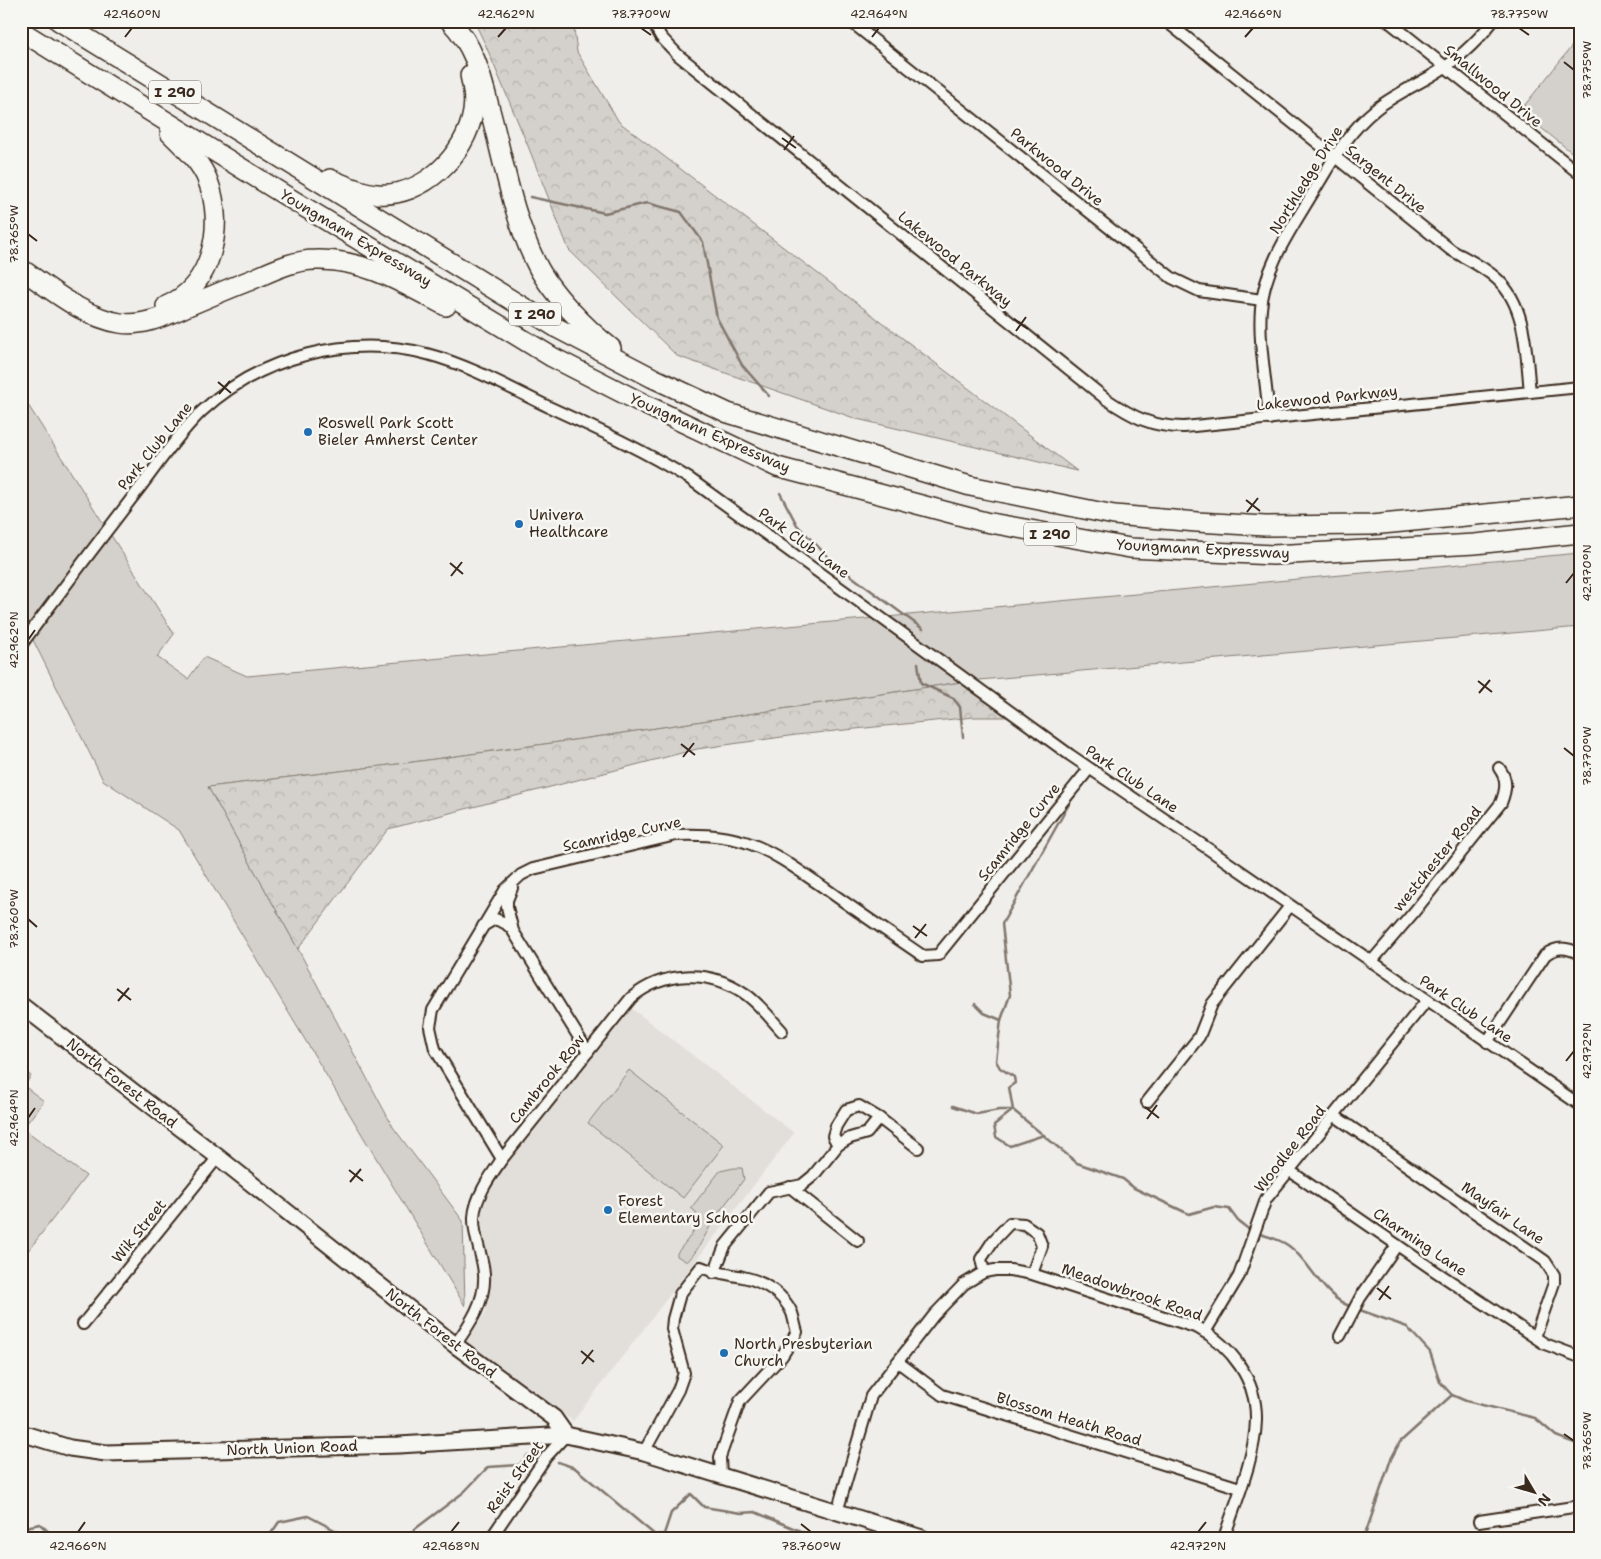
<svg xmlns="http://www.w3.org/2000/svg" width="1601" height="1559" viewBox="0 0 1601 1559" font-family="'Shantell Sans',sans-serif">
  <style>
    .built { fill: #e2dfdb }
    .green { fill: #d4d1cc; stroke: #887e75 }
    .forest { fill: url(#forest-crowns); stroke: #887e75 }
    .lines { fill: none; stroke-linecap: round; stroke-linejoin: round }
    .stream { stroke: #81766d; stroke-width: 2.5 }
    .street-casing { stroke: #3b2a1e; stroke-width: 14 }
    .secondary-casing { stroke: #3b2a1e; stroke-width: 19 }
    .highway-casing { stroke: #3b2a1e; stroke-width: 22 }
    .street { stroke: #f6f6f2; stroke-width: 10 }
    .secondary { stroke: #f6f6f2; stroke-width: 15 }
    .highway { stroke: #f6f6f2; stroke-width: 19 }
    .ticks { fill: none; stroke: #3b2a1e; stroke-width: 2 }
    .poi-dot { fill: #1f6fb2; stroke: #f6f6f2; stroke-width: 2 }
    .labels { text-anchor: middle; stroke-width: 5; stroke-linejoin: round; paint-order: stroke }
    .shield { fill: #f6f6f2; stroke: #73675e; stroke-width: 1 }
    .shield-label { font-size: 14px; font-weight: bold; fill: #3b2a1e }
    .street-label { font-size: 15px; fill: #3b2a1e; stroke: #f6f6f2 }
    .poi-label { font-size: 15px; fill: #3b2a1e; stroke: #f6f6f2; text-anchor: start }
    .neatline { fill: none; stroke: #3b2a1e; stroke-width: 2 }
    .ticks-label { font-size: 12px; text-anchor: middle; fill: #3b2a1e }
  </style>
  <defs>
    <pattern id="forest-crowns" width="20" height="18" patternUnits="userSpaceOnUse" patternTransform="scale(1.25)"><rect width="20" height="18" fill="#d4d1cc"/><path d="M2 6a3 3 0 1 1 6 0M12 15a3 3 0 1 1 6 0" fill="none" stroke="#b7b4af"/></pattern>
  </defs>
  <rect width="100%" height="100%" fill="#efeeea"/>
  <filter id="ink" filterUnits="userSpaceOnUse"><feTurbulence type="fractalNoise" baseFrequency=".02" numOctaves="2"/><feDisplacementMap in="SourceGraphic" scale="10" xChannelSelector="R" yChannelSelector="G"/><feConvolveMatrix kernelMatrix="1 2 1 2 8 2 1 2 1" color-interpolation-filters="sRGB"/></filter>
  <g filter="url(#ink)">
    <polygon class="built" points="631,1008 794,1133 573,1421 466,1342 485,1313 489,1293 491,1275 481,1221 483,1200 494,1180"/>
    <g class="green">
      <polygon points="1580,36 1580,159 1520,111"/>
      <polygon points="21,394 174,634 157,657 188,679 204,657 247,676 1580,553 1580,627 968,681 603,736 398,764 208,787 298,949 393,1127 463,1221 465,1306 179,830 103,780 21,616"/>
      <polygon points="21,1068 31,1076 24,1086 44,1101 23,1128 86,1176 21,1260"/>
      <polygon points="629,1070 724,1145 683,1198 588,1123"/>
      <path d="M734,1168H742L744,1179C734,1194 721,1208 712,1223C704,1237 698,1251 687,1262L677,1256V1253L692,1234L696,1224L691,1218L697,1213L691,1208L720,1171Z"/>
    </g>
    <g class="forest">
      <polygon points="474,21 573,21 577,52 619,122 1077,471 857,419 677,356 569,250 528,146 486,46"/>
      <polygon points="968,681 1018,717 974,717 796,735 697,749 388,829 298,949 208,787 398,764 603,736"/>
    </g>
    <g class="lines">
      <g class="stream">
        <polyline points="530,197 605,213 647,203 681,212 703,242 717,318 742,365 769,396"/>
        <polyline points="780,493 797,525 835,564 923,629"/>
        <polyline points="918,663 921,683 953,698 960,707 963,737"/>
        <polyline points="1073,797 1002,924 1010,995 1001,1020 996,1061 1000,1068 1014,1077 1015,1083 1009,1087 1013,1110 1077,1163 1123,1179 1134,1188 1189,1214 1214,1207 1229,1209 1238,1221 1251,1231"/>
        <polyline points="975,1004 984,1013 1001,1020"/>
        <polyline points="953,1106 977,1114 999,1110 1011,1110"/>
        <polyline points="1013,1110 994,1125 996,1137 1010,1146 1044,1135"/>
        <path d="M1256,1233C1266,1236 1280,1239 1289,1246C1312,1263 1322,1297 1352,1307"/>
        <polyline points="1357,1309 1407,1327 1430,1352 1440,1382 1452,1395 1466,1401 1535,1418 1556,1436 1580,1445"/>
        <polyline points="558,1462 575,1468 655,1535 664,1534 671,1513 691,1494 704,1507 741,1513 755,1512 817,1538"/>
        <polyline points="21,1528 40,1524 55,1538"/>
        <polyline points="225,1538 229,1535 261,1538"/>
        <polyline points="268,1538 279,1522 308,1516 350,1538"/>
        <polyline points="378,1538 393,1536 395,1538"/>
        <polyline points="412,1538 415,1529 464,1492 488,1467 519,1465 528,1455"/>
        <polyline points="1364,1538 1391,1459 1400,1442 1452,1395"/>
      </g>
      <defs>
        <g id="street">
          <path d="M652,21L661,37L678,55L1106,399C1133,417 1151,427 1184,427L1580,387"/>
          <polyline points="850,21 1172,278 1199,291 1262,300"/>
          <path d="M1166,21L1451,250C1467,259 1483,266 1497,279C1527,306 1526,355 1530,392"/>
          <polyline points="1388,21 1580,174"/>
          <path d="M1269,419C1267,385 1258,342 1261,309C1264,268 1290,231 1311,196C1330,165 1347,132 1376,109C1393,96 1412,87 1431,76C1455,62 1476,43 1493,21"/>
          <path d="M21,645C61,591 101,538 142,485C161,460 179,433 202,411C262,356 348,334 427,354C469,365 510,388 549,407C597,429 645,451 690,479L1070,755L1204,846L1580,1105"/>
          <polyline points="512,888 507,900 507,907 513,931 588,1052"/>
          <polyline points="483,926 495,919 505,923 512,929"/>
          <path d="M1371,962L1414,912L1501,803C1506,790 1508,780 1499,768"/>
          <path d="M1487,1042L1545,955C1557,946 1567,947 1580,954"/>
          <polyline points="1147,1102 1199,1037 1212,1004 1290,906"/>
          <polyline points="1335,1116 1545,1261 1554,1275 1554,1283 1535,1337"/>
          <polyline points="838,1145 833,1136 836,1126 846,1110 859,1106 879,1118 918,1148"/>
          <path d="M502,1159L435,1049L430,1027L433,1010L505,890L521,875L533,869L676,835C701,834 727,835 751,844C778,854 802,873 826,889C858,912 891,934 923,956L938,955L1089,769"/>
          <polyline points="1290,1171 1432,1269 1545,1344 1580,1357"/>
          <polyline points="790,1187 858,1241"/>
          <polyline points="984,1272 981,1259 993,1241 1010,1223 1024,1224 1037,1233 1042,1246 1032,1274"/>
          <polyline points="714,1273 725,1246 769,1192 802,1185 813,1176 838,1145 850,1138 867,1133 879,1118"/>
          <polyline points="83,1324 218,1157"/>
          <polyline points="1205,1332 1239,1276 1266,1199 1427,1000"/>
          <polyline points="1340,1336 1360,1298 1397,1245"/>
          <path d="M455,1345C470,1324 486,1301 484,1274C483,1255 473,1237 474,1217C475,1197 491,1175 502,1159L631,998C663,971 709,969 744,993C758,1002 770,1018 782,1031"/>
          <polyline points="898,1362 942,1395 1240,1488"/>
          <path d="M644,1452L678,1390L684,1373L672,1329L673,1319L680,1294L701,1267C715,1273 729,1274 743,1277C763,1281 784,1294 792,1313C794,1319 795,1326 797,1332L782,1356L740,1401L720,1457L721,1476"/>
          <path d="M837,1512L871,1396L934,1315L964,1284L984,1272L995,1270H1010L1032,1274L1198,1328C1232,1346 1257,1381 1256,1420C1255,1458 1236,1501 1224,1538"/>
          <polyline points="1479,1521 1580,1506"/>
          <polyline points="491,1538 546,1457 566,1435"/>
        </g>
        <g id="secondary">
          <polyline points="21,1005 218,1157 455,1345 554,1418 566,1435"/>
          <polyline points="21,1433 70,1448 106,1453 399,1445 566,1435 644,1452 922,1538"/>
        </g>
        <g id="highway">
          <polyline points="59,21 557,328 653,378 728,413 970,486 1114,515 1197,522 1265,526 1371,525 1580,505"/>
          <path d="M450,21C476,47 482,80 491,114C504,163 513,217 536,263C550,292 586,329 611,348"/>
          <polyline points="21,31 291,199 552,357 646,405 777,467 985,522 1130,548 1273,555 1475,544 1580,533"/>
          <path d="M330,179C344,185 361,193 377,194C422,198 466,155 473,112C475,100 473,87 470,75"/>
          <path d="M21,269C51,289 83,317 120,323C143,327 167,315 188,306C209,297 230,288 251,280C272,271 293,260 316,260C363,258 406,285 446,306"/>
          <path d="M166,306C213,286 225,225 208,181C201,162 184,147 170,133"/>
        </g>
      </defs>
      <use href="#street" class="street-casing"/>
      <use href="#secondary" class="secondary-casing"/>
      <use href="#highway" class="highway-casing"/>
      <use href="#street" class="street"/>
      <use href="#secondary" class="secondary"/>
      <use href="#highway" class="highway"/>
    </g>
  </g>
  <path class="ticks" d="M641,28L651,35M1519,28L1529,35M125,37L132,28M498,37L506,28M872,37L879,28M1245,37L1253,28M1564,62L1574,70M782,138L796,148M784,150L794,136M28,234L37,241M1014,319L1028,329M1016,331L1026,317M218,382L231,393M219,394L230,381M1246,500L1260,511M1247,512L1258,498M450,563L463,574M451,576L462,562M1566,583L1574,573M28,640L35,630M1478,681L1492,692M1479,693L1490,680M681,744L695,755M1564,748L1574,756M683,757L694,743M28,919L37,927M913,926L927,936M915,938L926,924M117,989L131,1000M118,1001L129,988M1566,1061L1574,1051M1145,1107L1159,1118M28,1118L35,1108M1147,1119L1157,1105M349,1170L363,1181M350,1182L361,1169M1377,1288L1391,1299M1379,1300L1389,1286M581,1351L594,1362M582,1364L593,1350M1564,1434L1574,1441M801,1524L811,1532M78,1532L85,1522M451,1532L459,1522M1198,1532L1206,1522"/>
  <g class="poi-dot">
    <circle cx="308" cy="432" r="5"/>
    <circle cx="519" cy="524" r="5"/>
    <circle cx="608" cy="1210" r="5"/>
    <circle cx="724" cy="1353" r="5"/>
  </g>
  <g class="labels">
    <g class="shield">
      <rect x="149" y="80.5" width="52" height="23" rx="4"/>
      <rect x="509" y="302.5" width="52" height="23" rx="4"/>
      <rect x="1024" y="522.5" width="52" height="23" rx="4"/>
    </g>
    <g class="shield-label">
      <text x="175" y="97">I 290</text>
      <text x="535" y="319">I 290</text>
      <text x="1050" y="539">I 290</text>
    </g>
    <g class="street-label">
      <text transform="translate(1493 86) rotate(39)" y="5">Smallwood Drive</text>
      <text transform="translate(1057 167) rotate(39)" y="5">Parkwood Drive</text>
      <text transform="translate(1386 179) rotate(39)" y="5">Sargent Drive</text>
      <text transform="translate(1306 180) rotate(-58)" y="5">Northledge Drive</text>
      <text transform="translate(356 238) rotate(31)" y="5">Youngmann Expressway</text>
      <text transform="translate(955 259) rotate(39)" y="5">Lakewood Parkway</text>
      <text transform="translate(1327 398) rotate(-6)" y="5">Lakewood Parkway</text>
      <text transform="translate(710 433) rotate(24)" y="5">Youngmann Expressway</text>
      <text transform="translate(155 446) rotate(-51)" y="5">Park Club Lane</text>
      <text transform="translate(804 543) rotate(36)" y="5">Park Club Lane</text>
      <text transform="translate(1203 549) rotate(3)" y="5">Youngmann Expressway</text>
      <text transform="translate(1132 779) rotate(34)" y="5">Park Club Lane</text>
      <text transform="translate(1019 832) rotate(-51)" y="5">Scamridge Curve</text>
      <text transform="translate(622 834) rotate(-12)" y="5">Scamridge Curve</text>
      <text transform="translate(1437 859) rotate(-51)" y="5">westchester Road</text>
      <text transform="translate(1466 1009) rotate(34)" y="5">Park Club Lane</text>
      <text transform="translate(547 1079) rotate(-51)" y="5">Cambrook Row</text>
      <text transform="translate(122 1083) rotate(38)" y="5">North Forest Road</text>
      <text transform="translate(1290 1149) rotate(-52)" y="5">Woodlee Road</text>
      <text transform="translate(1503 1213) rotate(35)" y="5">Mayfair Lane</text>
      <text transform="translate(139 1231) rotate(-51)" y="5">Wik Street</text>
      <text transform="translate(1420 1242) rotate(34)" y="5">Charming Lane</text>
      <text transform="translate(1132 1292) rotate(19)" y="5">Meadowbrook Road</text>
      <text transform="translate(441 1333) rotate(38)" y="5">North Forest Road</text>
      <text transform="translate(1069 1419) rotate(17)" y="5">Blossom Heath Road</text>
      <text transform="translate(292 1448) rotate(-2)" y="5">North Union Road</text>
      <text transform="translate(515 1477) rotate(-54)" y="5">Reist Street</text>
    </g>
    <g class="poi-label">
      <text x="318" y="428">Roswell Park Scott<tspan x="318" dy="17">Bieler Amherst Center</tspan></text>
      <text x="529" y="520">Univera<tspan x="529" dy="17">Healthcare</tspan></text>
      <text x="618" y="1206">Forest<tspan x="618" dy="17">Elementary School</tspan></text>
      <text x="734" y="1349">North Presbyterian<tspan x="734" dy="17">Church</tspan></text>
    </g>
  </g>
  <rect width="1601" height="1559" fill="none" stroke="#f6f6f2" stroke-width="55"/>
  <g transform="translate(1534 1492) rotate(128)" stroke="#f6f6f2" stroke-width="4" paint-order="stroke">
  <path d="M0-4L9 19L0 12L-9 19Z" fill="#3b2a1e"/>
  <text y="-8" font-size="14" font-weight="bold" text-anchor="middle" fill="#3b2a1e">N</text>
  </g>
  <rect x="28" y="28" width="1546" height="1504" class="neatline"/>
  <g class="ticks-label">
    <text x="132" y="18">42.960°N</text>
    <text x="506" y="18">42.962°N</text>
    <text x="641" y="18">78.770°W</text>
    <text x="879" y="18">42.964°N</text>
    <text x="1253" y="18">42.966°N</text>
    <text x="1519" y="18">78.775°W</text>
    <text transform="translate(1587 70) rotate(-90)" y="4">78.775°W</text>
    <text transform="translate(14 234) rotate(-90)" y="4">78.765°W</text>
    <text transform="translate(1587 573) rotate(-90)" y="4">42.970°N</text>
    <text transform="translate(14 640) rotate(-90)" y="4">42.962°N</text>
    <text transform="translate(1587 756) rotate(-90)" y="4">78.770°W</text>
    <text transform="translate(14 919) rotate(-90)" y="4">78.760°W</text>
    <text transform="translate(1587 1051) rotate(-90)" y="4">42.972°N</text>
    <text transform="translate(14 1118) rotate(-90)" y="4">42.964°N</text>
    <text transform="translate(1587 1441) rotate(-90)" y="4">78.765°W</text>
    <text x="78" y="1550">42.966°N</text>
    <text x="451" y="1550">42.968°N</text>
    <text x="811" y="1550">78.760°W</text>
    <text x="1198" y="1550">42.972°N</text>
  </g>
</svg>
